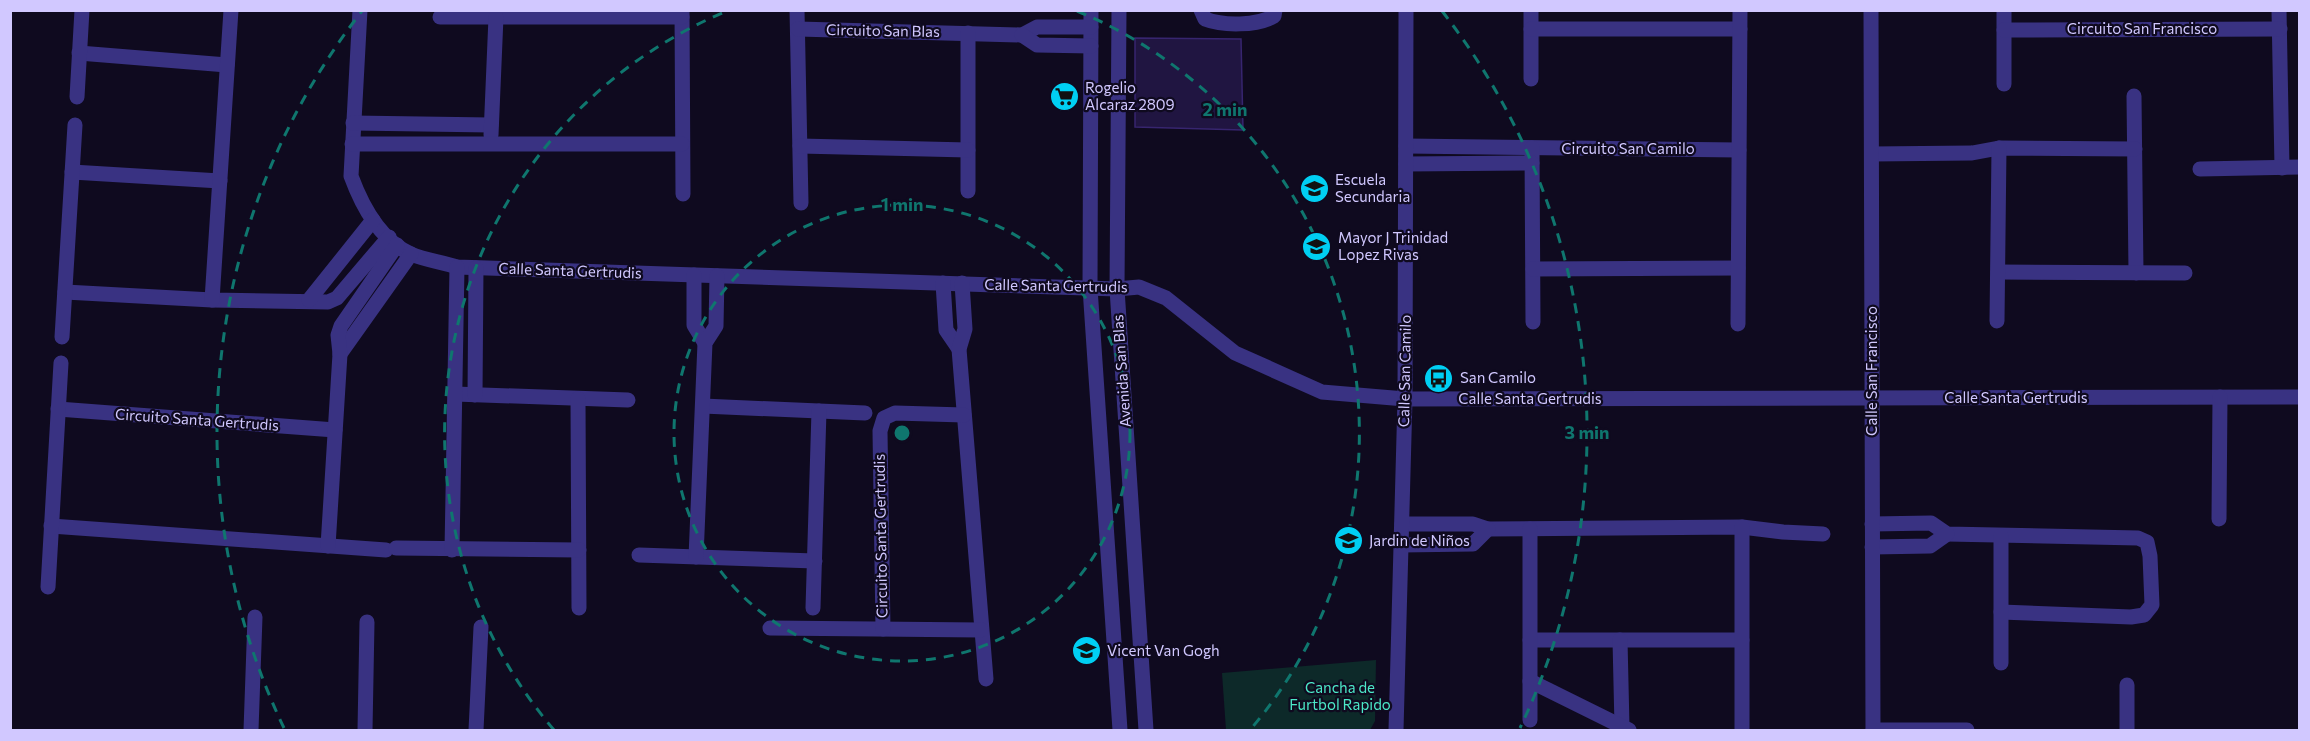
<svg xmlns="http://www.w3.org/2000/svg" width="2310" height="741" viewBox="0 0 2310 741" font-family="Commissioner,sans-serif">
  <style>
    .green { fill: #0d2929 }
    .building { fill: #201541; stroke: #37256f; stroke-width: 1.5 }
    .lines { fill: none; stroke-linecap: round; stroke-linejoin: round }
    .minor { stroke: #393282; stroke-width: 15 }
    .tertiary { stroke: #393282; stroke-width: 15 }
    .ring { fill: none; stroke: #0f766e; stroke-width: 3; stroke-dasharray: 10 8 }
    .labels { text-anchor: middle; stroke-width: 4.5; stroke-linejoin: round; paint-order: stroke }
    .street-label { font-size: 15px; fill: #d1c8ff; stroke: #0f0a1f }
    .poi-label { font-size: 15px; fill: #d1c8ff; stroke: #0f0a1f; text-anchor: start }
    .park-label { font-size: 15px; fill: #4ce8c8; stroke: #0f0a1f }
    .centre { fill: #0f766e; stroke: #0f0a1f; stroke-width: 3 }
    .ring-label { font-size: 18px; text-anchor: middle; font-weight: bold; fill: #0f766e; stroke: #0f0a1f; stroke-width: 4.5; stroke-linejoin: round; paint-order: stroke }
  </style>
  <rect width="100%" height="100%" fill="#0f0a1f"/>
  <polygon class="green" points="1376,660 1375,721 1370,730 1226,730 1222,673"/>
  <polygon class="building" points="1135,38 1241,39 1243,130 1135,127"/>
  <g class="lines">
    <g class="minor">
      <path d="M360,10L351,176C362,206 380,240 411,254C425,260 442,262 457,267L1117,289L1139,287L1166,298L1235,353L1322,392L1405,399L2300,397"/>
      <polyline points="682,10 683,194"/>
      <polyline points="797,10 801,203"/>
      <polyline points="1091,10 1090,288 1120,730"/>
      <polyline points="1119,10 1117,289 1146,730"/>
      <path d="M1201,10L1205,19C1223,26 1257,26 1274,16L1275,10"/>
      <polyline points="1531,10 1531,79"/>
      <polyline points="2004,10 2004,84"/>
      <polyline points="2279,10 2282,168"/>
      <polyline points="440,17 682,17"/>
      <polyline points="798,29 1022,35 1037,27 1091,27"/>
      <polyline points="1531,29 1740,29"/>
      <polyline points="2004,30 2280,29"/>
      <polyline points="968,33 968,191"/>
      <polyline points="1022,35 1037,45 1091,46"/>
      <polyline points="79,53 227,65"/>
      <polyline points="2134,96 2136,273"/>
      <polyline points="77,97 82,10"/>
      <polyline points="353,123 491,125"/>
      <polyline points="491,135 496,17"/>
      <polyline points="352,144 682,144"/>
      <polyline points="800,146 968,150"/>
      <polyline points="1406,146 1739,150"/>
      <polyline points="1532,148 1533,322"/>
      <polyline points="1872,154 1972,153 1999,148 2135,149"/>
      <polyline points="1406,164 1532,163"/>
      <polyline points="2200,169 2300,167"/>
      <polyline points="72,172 220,181"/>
      <polyline points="1533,269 1738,268"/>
      <polyline points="1998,272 2185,273"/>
      <polyline points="694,275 694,325 705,343"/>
      <polyline points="943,283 946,330 959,349"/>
      <polyline points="962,283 965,329 959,349 986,679"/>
      <polyline points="65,292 212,300 328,302 337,298 389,237"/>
      <polyline points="212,300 231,10"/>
      <polyline points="309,300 373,220"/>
      <polyline points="1997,321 1999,148"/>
      <polyline points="1738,324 1740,10"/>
      <polyline points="62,337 75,125"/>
      <polyline points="340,354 411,254"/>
      <polyline points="455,394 628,400"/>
      <polyline points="475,395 476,268"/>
      <polyline points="578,399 579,608"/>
      <polyline points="703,406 865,413"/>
      <polyline points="58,409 335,430"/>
      <polyline points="2219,519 2220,397"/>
      <polyline points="1402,524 1473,524 1488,529 1742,527 1783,532 1823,534"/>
      <polyline points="1872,524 1931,523 1947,534 2138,538 2147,542 2150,556 2152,605 2144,615 2131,617 2001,612"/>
      <polyline points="51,526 386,550"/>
      <polyline points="2001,536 2001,663"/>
      <polyline points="1401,545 1473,544 1488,529"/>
      <polyline points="328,546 340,354 338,335 341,326 397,245"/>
      <polyline points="1872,547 1930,546 1947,534"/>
      <polyline points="396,548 579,550"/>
      <polyline points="452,550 457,267"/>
      <polyline points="639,555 815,561"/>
      <polyline points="696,557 705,343 716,326 717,276"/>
      <polyline points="48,587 61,363"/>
      <polyline points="813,608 819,411"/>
      <polyline points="770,628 981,630"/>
      <polyline points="883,629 880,431 884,418 895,413 964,415"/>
      <polyline points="1530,640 1742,640"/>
      <polyline points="1620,640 1622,727"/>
      <polyline points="1530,681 1629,730"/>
      <polyline points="2127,685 2127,730"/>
      <polyline points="1530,720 1530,529"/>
      <polyline points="251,730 255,617"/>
      <polyline points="365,730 367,622"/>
      <polyline points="476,730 481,627"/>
      <polyline points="1396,730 1405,399 1406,10"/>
      <polyline points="1742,730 1742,527"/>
      <polyline points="1873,730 1967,730"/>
    </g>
    <polyline class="tertiary" points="1871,10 1873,730"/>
  </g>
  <g class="ring">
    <circle cx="902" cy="433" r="228"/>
    <path d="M554 730A457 457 0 0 1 727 11M1077 11A457 457 0 0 1 1250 730"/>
    <path d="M284 728A685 685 0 0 1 362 11M1442 11A685 685 0 0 1 1520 728"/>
  </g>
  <defs>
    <symbol id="supermarket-disc" viewBox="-11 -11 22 22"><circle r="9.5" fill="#00cff3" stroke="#0f0a1f"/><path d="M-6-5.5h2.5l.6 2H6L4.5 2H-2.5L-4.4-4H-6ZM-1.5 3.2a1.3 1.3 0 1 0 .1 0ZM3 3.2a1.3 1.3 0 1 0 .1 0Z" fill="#111"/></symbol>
    <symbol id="school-disc" viewBox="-11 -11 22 22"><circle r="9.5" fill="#00cff3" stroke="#0f0a1f"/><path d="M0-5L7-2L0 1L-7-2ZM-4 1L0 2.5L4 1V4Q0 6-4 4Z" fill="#111"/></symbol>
    <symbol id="bus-disc" viewBox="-11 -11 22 22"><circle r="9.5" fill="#00cff3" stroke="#0f0a1f"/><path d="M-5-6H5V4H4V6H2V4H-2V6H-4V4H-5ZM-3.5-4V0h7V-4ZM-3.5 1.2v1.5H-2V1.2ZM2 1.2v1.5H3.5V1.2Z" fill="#111"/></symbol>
  </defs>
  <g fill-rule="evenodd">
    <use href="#supermarket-disc" x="1048" y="80" width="33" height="33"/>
    <use href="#school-disc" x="1298" y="172" width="33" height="33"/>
    <use href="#school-disc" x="1300" y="230" width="33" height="33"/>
    <use href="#bus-disc" x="1422" y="362" width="33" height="33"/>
    <use href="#school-disc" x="1332" y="524" width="33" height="33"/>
    <use href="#school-disc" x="1070" y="634" width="33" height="33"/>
  </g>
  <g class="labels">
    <g class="street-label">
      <text x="2142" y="34">Circuito San Francisco</text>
      <text transform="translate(883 31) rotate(1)" y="5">Circuito San Blas</text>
      <text x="1628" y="154">Circuito San Camilo</text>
      <text transform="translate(570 271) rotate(2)" y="5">Calle Santa Gertrudis</text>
      <text transform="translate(1056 286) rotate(1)" y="5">Calle Santa Gertrudis</text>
      <text transform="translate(1122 371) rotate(-94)" y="5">Avenida San Blas</text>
      <text transform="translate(1405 371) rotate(-89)" y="5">Calle San Camilo</text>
      <text transform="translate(1872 371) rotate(-90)" y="5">Calle San Francisco</text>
      <text x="2016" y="403">Calle Santa Gertrudis</text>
      <text x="1530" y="404">Calle Santa Gertrudis</text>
      <text transform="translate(197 420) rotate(4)" y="5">Circuito Santa Gertrudis</text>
      <text transform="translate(881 536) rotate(-91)" y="5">Circuito Santa Gertrudis</text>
    </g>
    <g class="poi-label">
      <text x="1085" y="93">Rogelio<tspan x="1085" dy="17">Alcaraz 2809</tspan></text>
      <text x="1335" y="185">Escuela<tspan x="1335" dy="17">Secundaria</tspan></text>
      <text x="1338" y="243">Mayor J Trinidad<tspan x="1338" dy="17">Lopez Rivas</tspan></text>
      <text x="1460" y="383">San Camilo</text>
      <text x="1369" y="546">Jardin de Niños</text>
      <text x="1107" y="656">Vicent Van Gogh</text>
    </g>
    <g class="park-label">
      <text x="1340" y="693">Cancha de<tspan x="1340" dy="17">Furtbol Rapido</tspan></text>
    </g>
  </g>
  <circle cx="902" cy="433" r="9" class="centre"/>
  <g class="ring-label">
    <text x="1225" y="116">2 min</text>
    <text x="902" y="211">1 min</text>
    <text x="1587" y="439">3 min</text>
  </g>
  <rect width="2310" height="741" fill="none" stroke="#d1c8ff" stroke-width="24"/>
</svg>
